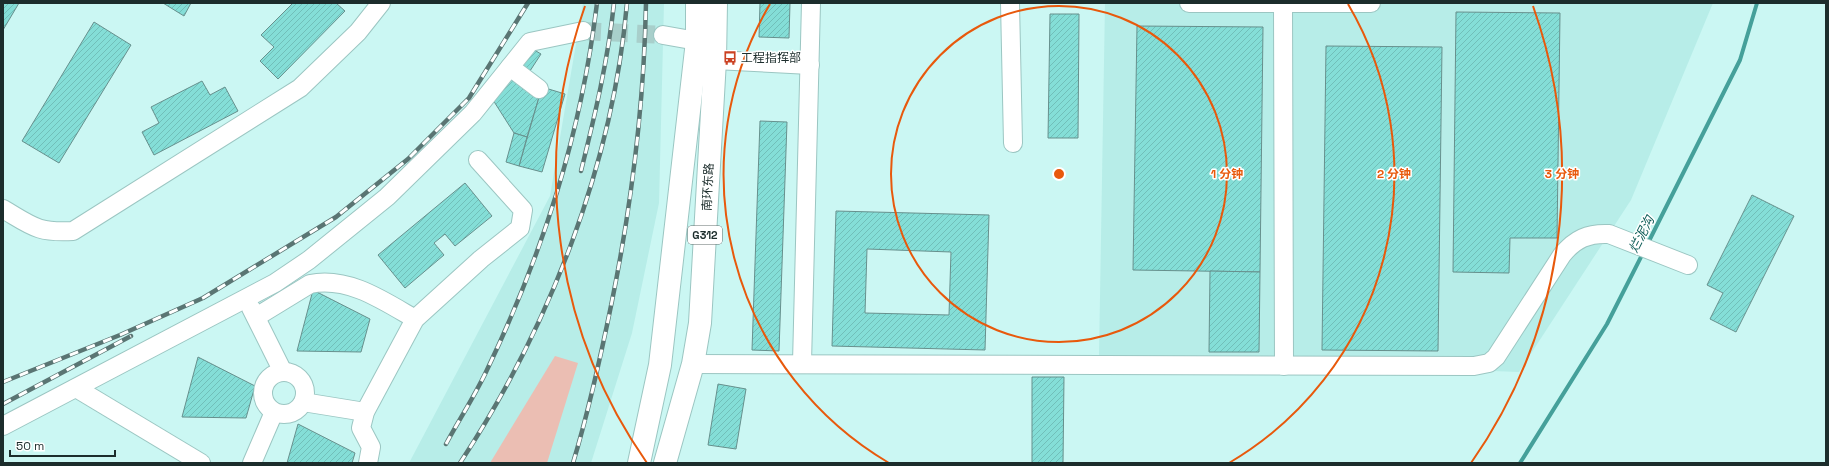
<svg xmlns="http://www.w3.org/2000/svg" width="1829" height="466" viewBox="0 0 1829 466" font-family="'Space Grotesk','Noto Sans SC',sans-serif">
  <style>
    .built { fill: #b7ede8 }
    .green { fill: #ebbeb3 }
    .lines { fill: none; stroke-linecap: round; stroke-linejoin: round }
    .stream { stroke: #45a09a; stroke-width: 4 }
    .building { fill: url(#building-hatch); stroke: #67908d; fill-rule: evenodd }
    .minor-tunnel { stroke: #a8cfcb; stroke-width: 18; stroke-dasharray: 18 9; stroke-linecap: butt }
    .minor-casing { stroke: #9bc6c2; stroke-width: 20 }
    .highway-casing { stroke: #9bc6c2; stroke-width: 24 }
    .minor { stroke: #fff; stroke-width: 18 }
    .highway { stroke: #fff; stroke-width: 22 }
    .rail-casing { stroke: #5a7573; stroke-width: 4.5 }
    .rail { stroke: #fff; stroke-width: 3; stroke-dasharray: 9; stroke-linecap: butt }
    .ring { fill: none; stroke: #e8590c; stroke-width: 2 }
    .labels { text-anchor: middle; stroke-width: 3; stroke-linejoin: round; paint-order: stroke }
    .shield { fill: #fff; stroke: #606c6b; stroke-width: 1 }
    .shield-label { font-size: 11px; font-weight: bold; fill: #1c2d2c }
    .poi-label { font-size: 12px; fill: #1c2d2c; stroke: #fff; text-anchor: start }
    .street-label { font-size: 12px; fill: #1c2d2c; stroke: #fff }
    .water-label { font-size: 13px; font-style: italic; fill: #0b5b56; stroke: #fff }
    .centre { fill: #e8590c; stroke: #fff; stroke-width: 2 }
    .ring-label { font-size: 12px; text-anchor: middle; font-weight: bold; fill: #e8590c; stroke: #fff; stroke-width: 3; stroke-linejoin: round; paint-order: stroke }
  </style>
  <defs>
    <pattern id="building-hatch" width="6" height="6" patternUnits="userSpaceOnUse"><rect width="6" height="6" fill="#84ded7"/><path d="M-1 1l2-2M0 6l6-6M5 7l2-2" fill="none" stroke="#71bfb9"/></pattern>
  </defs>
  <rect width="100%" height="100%" fill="#cbf7f3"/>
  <g class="built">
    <polygon points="583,3 664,3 659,203 632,333 591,463 409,463 550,196"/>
    <polygon points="1105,3 1713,3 1631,200 1519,372 1099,356"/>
  </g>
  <polygon class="green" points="555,356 578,363 547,463 490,463"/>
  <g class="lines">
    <g class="stream">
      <polyline points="1647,245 1740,60 1757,3"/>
      <polyline points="1520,463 1607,324 1643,253"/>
    </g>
  </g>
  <g class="building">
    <polygon points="3,3 19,3 3,30"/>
    <polygon points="163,3 191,3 184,16"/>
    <polygon points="293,3 336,3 345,11 278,79 260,61 274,47 261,35"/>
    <polygon points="760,3 790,3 789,38 759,37"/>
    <polygon points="1456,12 1560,13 1557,238 1510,238 1509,273 1453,272"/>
    <polygon points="1050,14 1079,14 1078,138 1048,138"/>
    <polygon points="94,22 131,45 59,163 22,141"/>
    <polygon points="1137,26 1263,27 1260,272 1133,270"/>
    <polygon points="1326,46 1442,47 1438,351 1322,350"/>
    <polygon points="531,48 541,54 528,74 518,67"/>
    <polygon points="514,75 540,94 527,137 514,133 493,100"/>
    <polygon points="202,81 210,95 225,87 238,111 154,155 142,132 159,123 151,107"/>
    <polygon points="542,87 565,94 542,172 519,166"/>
    <polygon points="760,121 787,122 779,351 752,350"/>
    <polygon points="514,133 527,137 519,166 506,162"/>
    <polygon points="465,183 492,216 455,246 445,234 434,243 444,255 405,288 378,255"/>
    <polygon points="1752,195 1794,216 1736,332 1710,319 1723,293 1707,285"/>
    <path d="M836,211L989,215L985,350L832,346ZM867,249L951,252L949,315L865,313Z"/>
    <polygon points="1210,271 1260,272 1259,352 1209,352"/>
    <polygon points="313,290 370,319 361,352 297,351"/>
    <polygon points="198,357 255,386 246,418 182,417"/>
    <polygon points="1032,377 1064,377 1063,463 1032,463"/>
    <polygon points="718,384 746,389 736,449 708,445"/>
    <polygon points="298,424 355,453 352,463 287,463"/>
  </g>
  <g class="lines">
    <polyline class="minor-tunnel" points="583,31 663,35"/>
    <defs>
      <g id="minor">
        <polyline points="1010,3 1013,143"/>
        <polyline points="1189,3 1371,3"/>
        <polyline points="1283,4 1284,366"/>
        <polyline points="663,35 697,41"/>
        <polyline points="715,60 810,65"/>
        <polyline points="510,67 539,89"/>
        <path d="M3,209C32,226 37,233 73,231L300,88L358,32L381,3"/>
        <polyline points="251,308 283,372"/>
        <path d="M256,317L310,284C348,276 384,301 415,319"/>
        <polyline points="802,363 811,3"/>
        <path d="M693,364L1474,366L1489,363L1496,357L1562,255C1575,239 1588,233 1609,234L1688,265"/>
        <circle cx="284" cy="393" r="21"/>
        <polyline points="76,388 201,463"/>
        <polyline points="303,402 365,412"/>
        <polyline points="3,426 275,283 309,260 387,197 473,113 530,42 583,31"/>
        <polyline points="252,463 274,412"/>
        <polyline points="368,463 371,447 361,428 365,412 415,319 481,259 520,228 523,210 478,160"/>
      </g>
      <g id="highway">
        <polyline points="639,463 660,365 697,41 697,3"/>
        <polyline points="665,463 693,364 700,323 715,60 716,3"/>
      </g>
    </defs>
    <use href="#minor" class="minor-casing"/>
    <use href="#highway" class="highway-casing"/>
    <use href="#minor" class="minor"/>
    <use href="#highway" class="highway"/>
    <defs>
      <g id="rail">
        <path d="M581,171C595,115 608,60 614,3"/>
        <polyline points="3,382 120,335 203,298 336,217 408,159 469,98 528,3"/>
        <polyline points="3,404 131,336"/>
        <path d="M446,444C459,420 474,397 486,372C543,253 581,135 597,3"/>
        <path d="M460,463C549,328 613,164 627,3"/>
        <path d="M573,463C589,410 601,355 612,301C632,202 644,104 646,3"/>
      </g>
    </defs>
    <use href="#rail" class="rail-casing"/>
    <use href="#rail" class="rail"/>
  </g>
  <g class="ring">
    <circle cx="1059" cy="174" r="168"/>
    <path d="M889 463A335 335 0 0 1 770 4M1348 4A335 335 0 0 1 1229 463"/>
    <path d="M647 463A503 503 0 0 1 585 6M1533 6A503 503 0 0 1 1471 463"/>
  </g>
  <defs>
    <symbol id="bus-bare" viewBox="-9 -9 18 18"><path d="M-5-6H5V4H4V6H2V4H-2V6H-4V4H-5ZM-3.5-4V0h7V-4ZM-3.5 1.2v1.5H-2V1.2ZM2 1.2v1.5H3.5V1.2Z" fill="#cb4122" stroke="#fff" stroke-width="2.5" paint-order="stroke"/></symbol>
  </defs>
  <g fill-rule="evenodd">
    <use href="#bus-bare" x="720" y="48" width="20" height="20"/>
  </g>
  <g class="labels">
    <rect class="shield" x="688" y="226" width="34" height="18" rx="3"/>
    <g class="shield-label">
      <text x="705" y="239">G312</text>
    </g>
    <g class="poi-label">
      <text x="741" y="62">工程指挥部</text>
    </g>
    <g class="street-label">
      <text transform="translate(708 187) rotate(-87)" y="4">南环东路</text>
    </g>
    <g class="water-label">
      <text transform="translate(1641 234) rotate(-63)" y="5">烂泥沟</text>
    </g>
  </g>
  <circle cx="1059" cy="174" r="6" class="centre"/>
  <g class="ring-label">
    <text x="1227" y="178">1 分钟</text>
    <text x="1394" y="178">2 分钟</text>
    <text x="1562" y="178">3 分钟</text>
  </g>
  <rect width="1829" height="466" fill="none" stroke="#1c2d2c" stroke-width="8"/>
  <path d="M10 450v6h105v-6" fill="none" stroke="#1c2d2c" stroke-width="2"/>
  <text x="16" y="450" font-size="12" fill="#1c2d2c" stroke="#ffffff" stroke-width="3" paint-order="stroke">50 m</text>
</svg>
